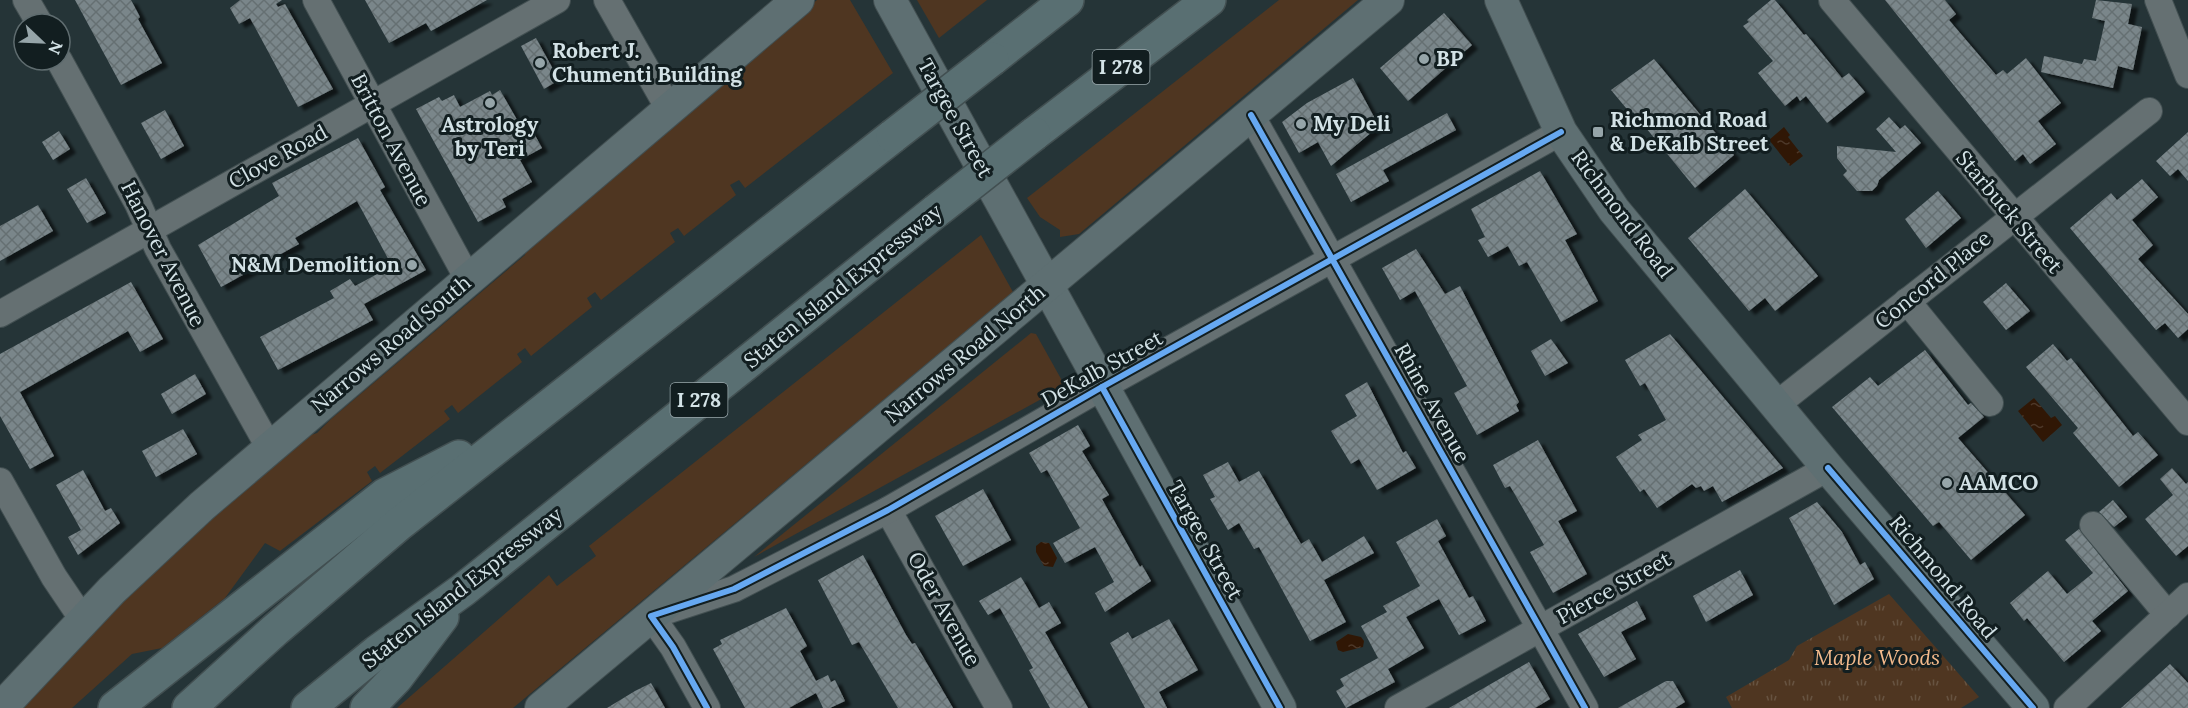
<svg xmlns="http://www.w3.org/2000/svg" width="2188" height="708" viewBox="0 0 2188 708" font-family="Lora,serif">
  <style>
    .grass { fill: #4f3621 }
    .park { fill: url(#park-tufts) }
    .water { fill: url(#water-ripples) }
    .building { fill: url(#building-cross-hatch); filter: url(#shadow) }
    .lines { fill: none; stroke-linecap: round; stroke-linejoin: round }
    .minor-casing { stroke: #424f51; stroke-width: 28 }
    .major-casing { stroke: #424f51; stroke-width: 34 }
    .highway-casing { stroke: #424f51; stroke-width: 36 }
    .minor { stroke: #657072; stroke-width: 26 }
    .major { stroke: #5e6f72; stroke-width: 32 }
    .highway { stroke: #596f72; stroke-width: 33 }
    .highway-bridge-casing { stroke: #424f51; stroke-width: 36; stroke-linecap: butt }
    .highway-bridge { stroke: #596f72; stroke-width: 33 }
    .cycleway-casing { stroke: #121e20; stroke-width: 10 }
    .cycleway { stroke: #66a8f1; stroke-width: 6 }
    .poi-dot { fill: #96a5a9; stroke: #121e20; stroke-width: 2 }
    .labels { text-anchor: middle; stroke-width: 6; stroke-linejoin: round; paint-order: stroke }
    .shield { fill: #121e20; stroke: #99a7ab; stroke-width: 1.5 }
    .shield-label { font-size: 20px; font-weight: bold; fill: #d3e2e6 }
    .poi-label { font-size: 21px; font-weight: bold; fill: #d3e2e6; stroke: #121e20; text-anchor: start }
    .street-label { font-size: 21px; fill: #d3e2e6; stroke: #121e20 }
    .park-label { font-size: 21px; font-style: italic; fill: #f4ba8c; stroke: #121e20 }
  </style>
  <defs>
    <pattern id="park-tufts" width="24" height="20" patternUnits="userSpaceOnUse" patternTransform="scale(1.5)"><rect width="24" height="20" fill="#4f3621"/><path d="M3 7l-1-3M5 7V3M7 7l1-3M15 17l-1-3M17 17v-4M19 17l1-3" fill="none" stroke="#675341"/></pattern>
    <pattern id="water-ripples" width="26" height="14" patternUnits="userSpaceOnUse" patternTransform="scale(1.5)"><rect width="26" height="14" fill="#301705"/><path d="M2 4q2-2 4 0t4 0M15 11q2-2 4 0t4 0" fill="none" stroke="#4d3829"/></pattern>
    <pattern id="building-cross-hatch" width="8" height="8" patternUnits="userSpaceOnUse" patternTransform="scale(1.5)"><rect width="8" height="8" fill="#7a868a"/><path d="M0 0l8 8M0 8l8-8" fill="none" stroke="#656f72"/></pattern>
    <filter id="shadow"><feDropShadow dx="6" dy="4" stdDeviation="1.5" flood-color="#0009"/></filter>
  </defs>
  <rect width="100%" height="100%" fill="#253437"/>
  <g class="grass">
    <polygon points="817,0 850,0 893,73 745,188 739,180 730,185 736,195 684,236 678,228 670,233 675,242 601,300 595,292 587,298 592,307 531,356 525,348 517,354 522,362 458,413 452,405 444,411 450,419 380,473 375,466 367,472 372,481 280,551 265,543 225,598 162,648 132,654 72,708 19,708 115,606 299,439 317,433 331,419 525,255 526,247"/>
    <polygon points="917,0 987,0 939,38"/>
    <polygon points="1279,0 1358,0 1079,234 1060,237 1060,230 1040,217 1027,198"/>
    <polygon points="981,235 1013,292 513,708 397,708 549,575 557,586 596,556 589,546"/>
    <polygon points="1031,333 1036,334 1065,386 754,557"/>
  </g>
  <polygon class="park" points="1889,594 1979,697 1961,708 1732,708 1726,697 1789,660 1797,646"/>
  <g class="water">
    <polygon points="1784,127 1790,135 1788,137 1803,156 1790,166 1769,140"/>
    <polygon points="2034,398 2051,418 2055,416 2062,425 2043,442 2018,411"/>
    <polygon points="1041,542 1049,543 1057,558 1053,567 1044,566 1036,552 1036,546"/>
    <polygon points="1348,634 1361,637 1364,641 1363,647 1343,652 1338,650 1336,642"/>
  </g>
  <g class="building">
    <polygon points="75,0 131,0 140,17 138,19 162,63 121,85"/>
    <polygon points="240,0 282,0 276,4 278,7 285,4 333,89 298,107 250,18 239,24 230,8"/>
    <polygon points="365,0 487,0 431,31 426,23 389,43"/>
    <polygon points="1771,0 1775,0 1804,35 1806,34 1842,78 1849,73 1865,92 1827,123 1806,96 1800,101 1797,96 1785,106 1758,73 1773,61 1743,26 1749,22 1747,20"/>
    <polygon points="1885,0 1945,0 1956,14 1949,20 1996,75 2003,70 2007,74 2026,58 2061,103 2038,121 2056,144 2030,164 2023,154 2015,161"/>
    <polygon points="2096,0 2132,4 2128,24 2142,27 2133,70 2118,66 2113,88 2041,72 2044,56 2082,64 2084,59 2096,61 2105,21 2092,18"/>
    <polygon points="1444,13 1472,45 1408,101 1380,68"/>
    <polygon points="536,38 559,80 544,89 521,46"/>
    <polygon points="1654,59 1734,155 1695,188 1633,112 1631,114 1611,90"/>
    <polygon points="1353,78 1379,126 1331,166 1318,142 1299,153 1282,122 1307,103"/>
    <polygon points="500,90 524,132 531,128 542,148 520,160 532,182 502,199 506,207 478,222 416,109 439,97 442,101 454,95 460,107 490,91 492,95"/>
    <polygon points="165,110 184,146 161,159 141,123"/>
    <polygon points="1447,113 1456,130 1383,170 1389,181 1351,202 1336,174"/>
    <polygon points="1889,117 1900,129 1905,125 1921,143 1879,180 1877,186 1872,191 1857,191 1843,175 1847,171 1837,158 1837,146 1896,152 1876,129"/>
    <polygon points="59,131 70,149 53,160 42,142"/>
    <polygon points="2188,132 2188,181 2178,169 2170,176 2156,161"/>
    <polygon points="358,138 385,187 380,190 426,270 364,304 373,320 278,370 260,337 334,298 330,291 350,279 355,286 392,266 357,201 295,238 299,244 221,287 198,245 279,196 272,183"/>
    <polygon points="1540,171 1577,234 1565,240 1598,301 1561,322 1527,262 1519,266 1508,246 1488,257 1478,240 1485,237 1471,209"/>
    <polygon points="86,178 106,213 87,223 67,189"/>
    <polygon points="2142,179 2158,197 2132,220 2153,245 2138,259 2188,314 2188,329 2178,338 2165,323 2156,330 2070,228 2111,193 2117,200"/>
    <polygon points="1745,189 1818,276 1775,311 1765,298 1749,311 1688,238"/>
    <polygon points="1938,191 1961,218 1926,248 1905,219"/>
    <polygon points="38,205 53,231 0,261 0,226"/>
    <polygon points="1416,249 1445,294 1460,286 1519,402 1516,405 1519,411 1477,435 1454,393 1467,386 1415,291 1400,300 1382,268"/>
    <polygon points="131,282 163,339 140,352 128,331 20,392 54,456 30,469 0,416 0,354"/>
    <polygon points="2006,283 2030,311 2006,330 1983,302"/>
    <polygon points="1670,334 1783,468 1722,502 1713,486 1704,491 1701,486 1696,488 1692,484 1657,508 1644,489 1640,492 1616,457 1642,440 1638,435 1666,420 1645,383 1640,386 1625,360"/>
    <polygon points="1551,339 1568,363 1545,376 1531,351"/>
    <polygon points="2053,344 2067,361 2071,358 2133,436 2138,432 2158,455 2119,487 2073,433 2078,428 2026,367"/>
    <polygon points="1925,350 1968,405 1971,403 1984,417 1958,438 2025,515 1971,560 1939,522 1933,526 1832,407 1870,377 1878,386"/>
    <polygon points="195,374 206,394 172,414 161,394"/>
    <polygon points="1367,382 1403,453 1406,451 1416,468 1377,490 1359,459 1351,464 1331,431 1357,416 1345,395"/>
    <polygon points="1078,425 1090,446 1082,451 1109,495 1102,499 1140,567 1142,565 1151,581 1105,612 1095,593 1114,582 1095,547 1065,563 1053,543 1080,528 1047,470 1041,473 1029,453"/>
    <polygon points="183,429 197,454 156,477 142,451"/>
    <polygon points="1538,440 1577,511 1558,521 1587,574 1553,593 1530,552 1544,545 1510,486 1505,488 1493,465"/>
    <polygon points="1228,462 1239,482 1259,471 1301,544 1309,539 1322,562 1364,536 1374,553 1324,580 1346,622 1310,641 1259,547 1254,549 1239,523 1228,530 1210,499 1215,497 1203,475"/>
    <polygon points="2172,468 2186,484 2188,482 2188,546 2176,556 2145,519 2173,495 2160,479"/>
    <polygon points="83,470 105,511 111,508 120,523 78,555 68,537 81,530 56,485"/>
    <polygon points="983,489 1011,540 963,566 935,516"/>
    <polygon points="2113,500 2127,517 2114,527 2099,512"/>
    <polygon points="1817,502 1842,532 1860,565 1865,562 1874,579 1834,605 1789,518"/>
    <polygon points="1437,519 1446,536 1438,541 1469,598 1473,596 1486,621 1459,635 1439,599 1406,617 1424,648 1388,669 1395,682 1346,708 1336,691 1344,686 1340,679 1378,658 1361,626 1387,612 1383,606 1420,586 1396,542"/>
    <polygon points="2079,529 2128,591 2092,621 2101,631 2064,662 2027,618 2024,621 2010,603 2048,571 2067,594 2093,573 2065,540"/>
    <polygon points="863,555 906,635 912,644 915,643 953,708 898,708 859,642 852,645 818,580"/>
    <polygon points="1740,570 1753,595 1706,622 1693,596"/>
    <polygon points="1021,577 1039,608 1049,602 1061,623 1045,632 1088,708 1050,708 1029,670 1033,668 1000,608 988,615 979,601"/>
    <polygon points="1637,601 1646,619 1621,632 1636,659 1604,677 1578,634"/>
    <polygon points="786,608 807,646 800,651 816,681 828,675 831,682 835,680 845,701 830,708 823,708 816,693 789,708 745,708 713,649 722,644 720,640"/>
    <polygon points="1169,619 1198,670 1159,692 1167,708 1145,708 1110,643 1128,632 1132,639"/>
    <polygon points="1529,662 1550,699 1535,708 1449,708"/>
    <polygon points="2170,664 2188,683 2188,708 2121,708"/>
    <polygon points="1666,681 1673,681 1685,702 1675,708 1618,708"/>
    <polygon points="651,683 665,708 607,708 635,691"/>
  </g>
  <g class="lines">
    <defs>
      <g id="minor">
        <polyline points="26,0 40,24"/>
        <polyline points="316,0 468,279"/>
        <polyline points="607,0 669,109"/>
        <polyline points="1832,0 2188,422"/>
        <polyline points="2158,0 2188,75"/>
        <polyline points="59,60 138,204 158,249 269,447"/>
        <polyline points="1251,115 1585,708"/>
        <polyline points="1907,301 1990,403"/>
        <polyline points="0,314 557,0"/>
        <polyline points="1776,405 2149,111"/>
        <polyline points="0,481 54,577 83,620"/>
        <polyline points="888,510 999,708"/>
        <polyline points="2093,525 2168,615"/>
        <polyline points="707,708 673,647 651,616 734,589 888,510 1102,387 1561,132"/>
        <polyline points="1398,708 1828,468"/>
        <polyline points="2067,708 2188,596"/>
      </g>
      <g id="major">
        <polyline points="890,0 1280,708"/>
        <polyline points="1501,0 1561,132 1614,210 1828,468 2033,708"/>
        <polyline points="1,708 112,590 202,506 798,0"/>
        <polyline points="541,708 1388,0"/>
      </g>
      <g id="highway">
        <polyline points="992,59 1067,0"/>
        <polyline points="1034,134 1209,0"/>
        <polyline points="115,708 385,495 459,457"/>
        <polyline points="189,708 275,630 399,524 893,136"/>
        <polyline points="308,708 377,652 463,590 936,211"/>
        <polyline points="367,708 396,678 442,617"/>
      </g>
    </defs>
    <use href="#minor" class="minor-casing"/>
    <use href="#major" class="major-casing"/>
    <use href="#highway" class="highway-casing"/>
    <use href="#minor" class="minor"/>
    <use href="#major" class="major"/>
    <use href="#highway" class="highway"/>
    <defs>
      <g id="highway-bridge">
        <polyline points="893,136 992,59"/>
        <polyline points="936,211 1034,134"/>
      </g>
    </defs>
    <use href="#highway-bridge" class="highway-bridge-casing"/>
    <use href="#highway-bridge" class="highway-bridge"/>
    <defs>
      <g id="cycleway">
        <polyline points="1251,115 1585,708"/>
        <polyline points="1102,387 1280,708"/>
        <polyline points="1828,468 2033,708"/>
        <polyline points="707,708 673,647 651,616 734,589 888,510 1102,387 1561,132"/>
      </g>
    </defs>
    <use href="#cycleway" class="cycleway-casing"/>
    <use href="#cycleway" class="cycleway"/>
  </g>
  <g class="poi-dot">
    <circle cx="1424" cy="59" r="6"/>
    <circle cx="540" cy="63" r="6"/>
    <circle cx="490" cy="103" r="6"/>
    <circle cx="1301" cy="124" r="6"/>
    <rect x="1592" y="126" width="12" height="12" rx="3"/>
    <circle cx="412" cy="265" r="6"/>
    <circle cx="1947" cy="483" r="6"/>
  </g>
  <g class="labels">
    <g class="shield">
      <rect x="1092.5" y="50" width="57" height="34" rx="4.5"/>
      <rect x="670.5" y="383" width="57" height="34" rx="4.5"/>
    </g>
    <g class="shield-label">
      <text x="1121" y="74">I 278</text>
      <text x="699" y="407">I 278</text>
    </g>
    <g class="poi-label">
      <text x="552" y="58">Robert J.<tspan x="552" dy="24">Chumenti Building</tspan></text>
      <text x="1436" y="66">BP</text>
      <text x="1610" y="127">Richmond Road<tspan x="1610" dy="24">&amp; DeKalb Street</tspan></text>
      <text x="1313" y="131">My Deli</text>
      <text x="490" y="132" text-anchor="middle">Astrology<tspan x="490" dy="24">by Teri</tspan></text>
      <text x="400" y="272" text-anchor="end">N&amp;M Demolition</text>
      <text x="1959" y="490">AAMCO</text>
    </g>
    <g class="street-label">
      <text transform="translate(955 118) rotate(61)" y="7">Targee Street</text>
      <text transform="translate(391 140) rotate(62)" y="7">Britton Avenue</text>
      <text transform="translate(278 157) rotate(-29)" y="7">Clove Road</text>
      <text transform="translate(2009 212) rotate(50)" y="7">Starbuck Street</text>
      <text transform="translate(1622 214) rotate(53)" y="7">Richmond Road</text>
      <text transform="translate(163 254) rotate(63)" y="7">Hanover Avenue</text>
      <text transform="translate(1933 280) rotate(-39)" y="7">Concord Place</text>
      <text transform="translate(843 286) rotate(-39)" y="7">Staten Island Expressway</text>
      <text transform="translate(391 344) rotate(-40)" y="7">Narrows Road South</text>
      <text transform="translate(965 354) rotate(-40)" y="7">Narrows Road North</text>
      <text transform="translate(1102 369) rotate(-29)" y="7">DeKalb Street</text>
      <text transform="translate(1432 403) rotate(61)" y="7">Rhine Avenue</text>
      <text transform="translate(1205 540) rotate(61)" y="7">Targee Street</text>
      <text transform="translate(1943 577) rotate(50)" y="7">Richmond Road</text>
      <text transform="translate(462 588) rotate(-38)" y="7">Staten Island Expressway</text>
      <text transform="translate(1614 588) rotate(-29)" y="7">Pierce Street</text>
      <text transform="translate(944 609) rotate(61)" y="7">Oder Avenue</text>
    </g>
    <g class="park-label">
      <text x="1877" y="665">Maple Woods</text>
    </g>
  </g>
  <g transform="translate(42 42) rotate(113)"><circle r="28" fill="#121e20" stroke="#5f6c6f" stroke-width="1.5"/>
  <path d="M0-4.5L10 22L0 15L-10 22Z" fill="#96a5a9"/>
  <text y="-9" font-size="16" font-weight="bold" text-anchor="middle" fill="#d3e2e6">N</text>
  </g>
</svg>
